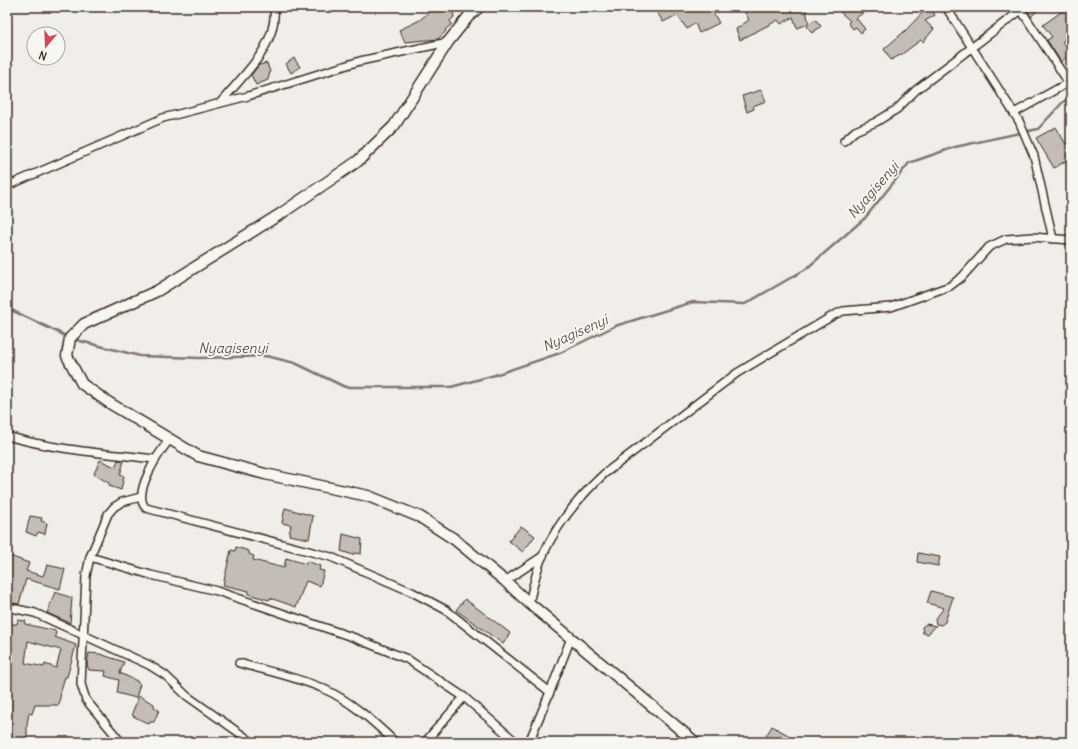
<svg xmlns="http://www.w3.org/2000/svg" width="1078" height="749" viewBox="0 0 1078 749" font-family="Delius,sans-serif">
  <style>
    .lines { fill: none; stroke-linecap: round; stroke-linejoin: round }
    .stream { stroke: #81766d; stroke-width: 2.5 }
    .building { fill: #c2bdb7; stroke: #3b2a1e; fill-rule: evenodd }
    .street-casing { stroke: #3b2a1e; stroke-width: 10 }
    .secondary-casing { stroke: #3b2a1e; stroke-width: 13 }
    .street { stroke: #f6f6f2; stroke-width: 7 }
    .secondary { stroke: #f6f6f2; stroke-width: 10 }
    .labels { text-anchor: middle; stroke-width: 3.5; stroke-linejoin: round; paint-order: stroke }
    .water-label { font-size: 14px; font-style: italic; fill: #64564c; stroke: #f6f6f2 }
  </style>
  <rect width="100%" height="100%" fill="#efeeea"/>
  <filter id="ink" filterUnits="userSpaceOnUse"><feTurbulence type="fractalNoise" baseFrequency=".025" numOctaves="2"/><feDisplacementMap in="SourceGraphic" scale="8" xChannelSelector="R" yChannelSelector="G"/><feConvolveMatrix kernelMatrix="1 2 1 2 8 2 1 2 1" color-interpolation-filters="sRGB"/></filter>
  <g filter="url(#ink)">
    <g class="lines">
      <g class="stream">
        <polyline points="7,308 68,337"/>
        <polyline points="72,339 140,356 199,358 266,356 295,363 345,387 451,387 495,375 560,353 615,326 693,302 745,304 806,269 865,218 909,163 955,147 1038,129 1063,102 1071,97"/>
      </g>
    </g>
    <g class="building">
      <polygon points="434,7 458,7 453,12 454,17 450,21 452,24 445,30 446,31 438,39 405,42 399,30 420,20"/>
      <polygon points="666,7 727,7 714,14 719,23 699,33 695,23 687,29 677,15 663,22 657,12"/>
      <polygon points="742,7 788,7 789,10 810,7 806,10 809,24 815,19 821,26 812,33 807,26 808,24 797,28 793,17 781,24 778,20 740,40 736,29 749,20"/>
      <polygon points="835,7 871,7 856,18 865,29 861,33 856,27 853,29 848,23 850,21"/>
      <polygon points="920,7 930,7 935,15 925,21 934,29 923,42 921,40 902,54 891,60 884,49 906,30 923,12"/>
      <polygon points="1025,7 1040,7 1031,17"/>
      <polygon points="1068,7 1071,7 1071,35 1062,42 1071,53 1061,62 1047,40 1052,37 1043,25"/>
      <polygon points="294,58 300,67 291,73 286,64"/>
      <polygon points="267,63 270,72 268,80 256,85 251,75 259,65"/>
      <polygon points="761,90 766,101 753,106 754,109 747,112 742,96"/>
      <polygon points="1056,127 1071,153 1071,158 1054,168 1036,138"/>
      <polygon points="100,460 115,467 118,460 124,461 120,475 124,476 121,490 109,486 110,484 94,474"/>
      <polygon points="285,508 313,516 309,539 289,535 291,525 282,523"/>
      <polygon points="30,516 42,518 41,521 47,523 45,534 38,532 36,536 26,532"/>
      <polygon points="521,526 535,536 523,552 509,541"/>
      <polygon points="343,534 362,539 361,554 354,553 353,555 341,551"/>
      <polygon points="236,547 249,551 249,554 254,556 253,560 284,568 286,558 306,564 307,561 320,566 319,570 324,571 320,586 306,581 296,607 270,598 269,600 248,594 249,591 223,585 231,550 235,551"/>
      <polygon points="918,553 940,557 938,566 917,562"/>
      <polygon points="7,555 29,563 26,571 43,576 47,565 65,569 60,589 26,579 19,604 7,602"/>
      <polygon points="931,591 953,597 945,622 941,625 936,624 935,619 944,608 927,603"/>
      <polygon points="55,592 72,598 70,623 47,613"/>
      <polygon points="465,599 510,633 503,644 456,610"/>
      <path d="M18,620L26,621L25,624L56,631L55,637L76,645L67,677H65L61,690L59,705H35L32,714L29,713L27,724V742H7V637H10L9,624H17ZM28,641L61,650L56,668L45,664L44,667L25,663Z"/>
      <polygon points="926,624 936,626 928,634 923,633 922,627"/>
      <polygon points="89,653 100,654 124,662 120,673 137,681 137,682 140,684 136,698 117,693 119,680 105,676 106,671 89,670 87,665"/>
      <polygon points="139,696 154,704 154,707 159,710 154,722 150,722 149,724 133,716 132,713"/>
      <polygon points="772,726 788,735 787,736 798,742 766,742 769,737 766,736"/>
    </g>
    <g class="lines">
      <defs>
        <g id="street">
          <polyline points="946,7 1019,121 1034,156 1053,239"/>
          <path d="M221,102C244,74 278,46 274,7"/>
          <polyline points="1014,113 1064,85 1067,80 1021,10"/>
          <polyline points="844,141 855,131 876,122 897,109 916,90 1021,10 1019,7"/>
          <polyline points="7,186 163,118 248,96 360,61 448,42"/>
          <path d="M7,436C55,450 104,453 154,459"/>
          <path d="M169,440C159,453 131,494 146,508L331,557L412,592L446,610L550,692"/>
          <polyline points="90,557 151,575 217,591 355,638 407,659 464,697 516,742"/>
          <polyline points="505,581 543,556"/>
          <path d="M529,603C533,588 536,570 543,555C557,524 580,496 604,474L737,373L834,315L843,311L891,307L950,286L962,277L989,247L1006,239L1032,237L1071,240"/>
          <polyline points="7,607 35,613 149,665 165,675 187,696 252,742"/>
          <path d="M239,663C267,671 297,677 324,689C351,701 374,722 395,742"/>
          <polyline points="121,742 86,700 81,684 86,576 90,557 108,514 114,507 122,502 141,497"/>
          <polyline points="425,742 464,697"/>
          <polyline points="529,742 550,692 571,638"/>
        </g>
        <polyline id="secondary" points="479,7 468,17 448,42 394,126 358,161 282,213 157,291 84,324 70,338 67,356 82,384 111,404 198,456 265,474 368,496 420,517 454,539 505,581 529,603 695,742"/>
      </defs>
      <use href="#street" class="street-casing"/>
      <use href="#secondary" class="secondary-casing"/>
      <use href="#street" class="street"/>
      <use href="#secondary" class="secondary"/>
    </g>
  </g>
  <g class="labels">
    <g class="water-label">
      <text transform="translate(873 190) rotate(-49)" y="5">Nyagisenyi</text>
      <text transform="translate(575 333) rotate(-24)" y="5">Nyagisenyi</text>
      <text x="233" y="353">Nyagisenyi</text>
    </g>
  </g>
  <rect width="1078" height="749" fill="none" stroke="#f6f6f2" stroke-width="24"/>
  <rect x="12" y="12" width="1054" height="725" fill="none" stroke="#3b2a1e" stroke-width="1.5" filter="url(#ink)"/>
  <g transform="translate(46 46) rotate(199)"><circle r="19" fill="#f6f6f2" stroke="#aba49d"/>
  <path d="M0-3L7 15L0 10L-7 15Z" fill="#d1495b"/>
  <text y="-6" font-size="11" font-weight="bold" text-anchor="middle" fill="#3b2a1e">N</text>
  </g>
</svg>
